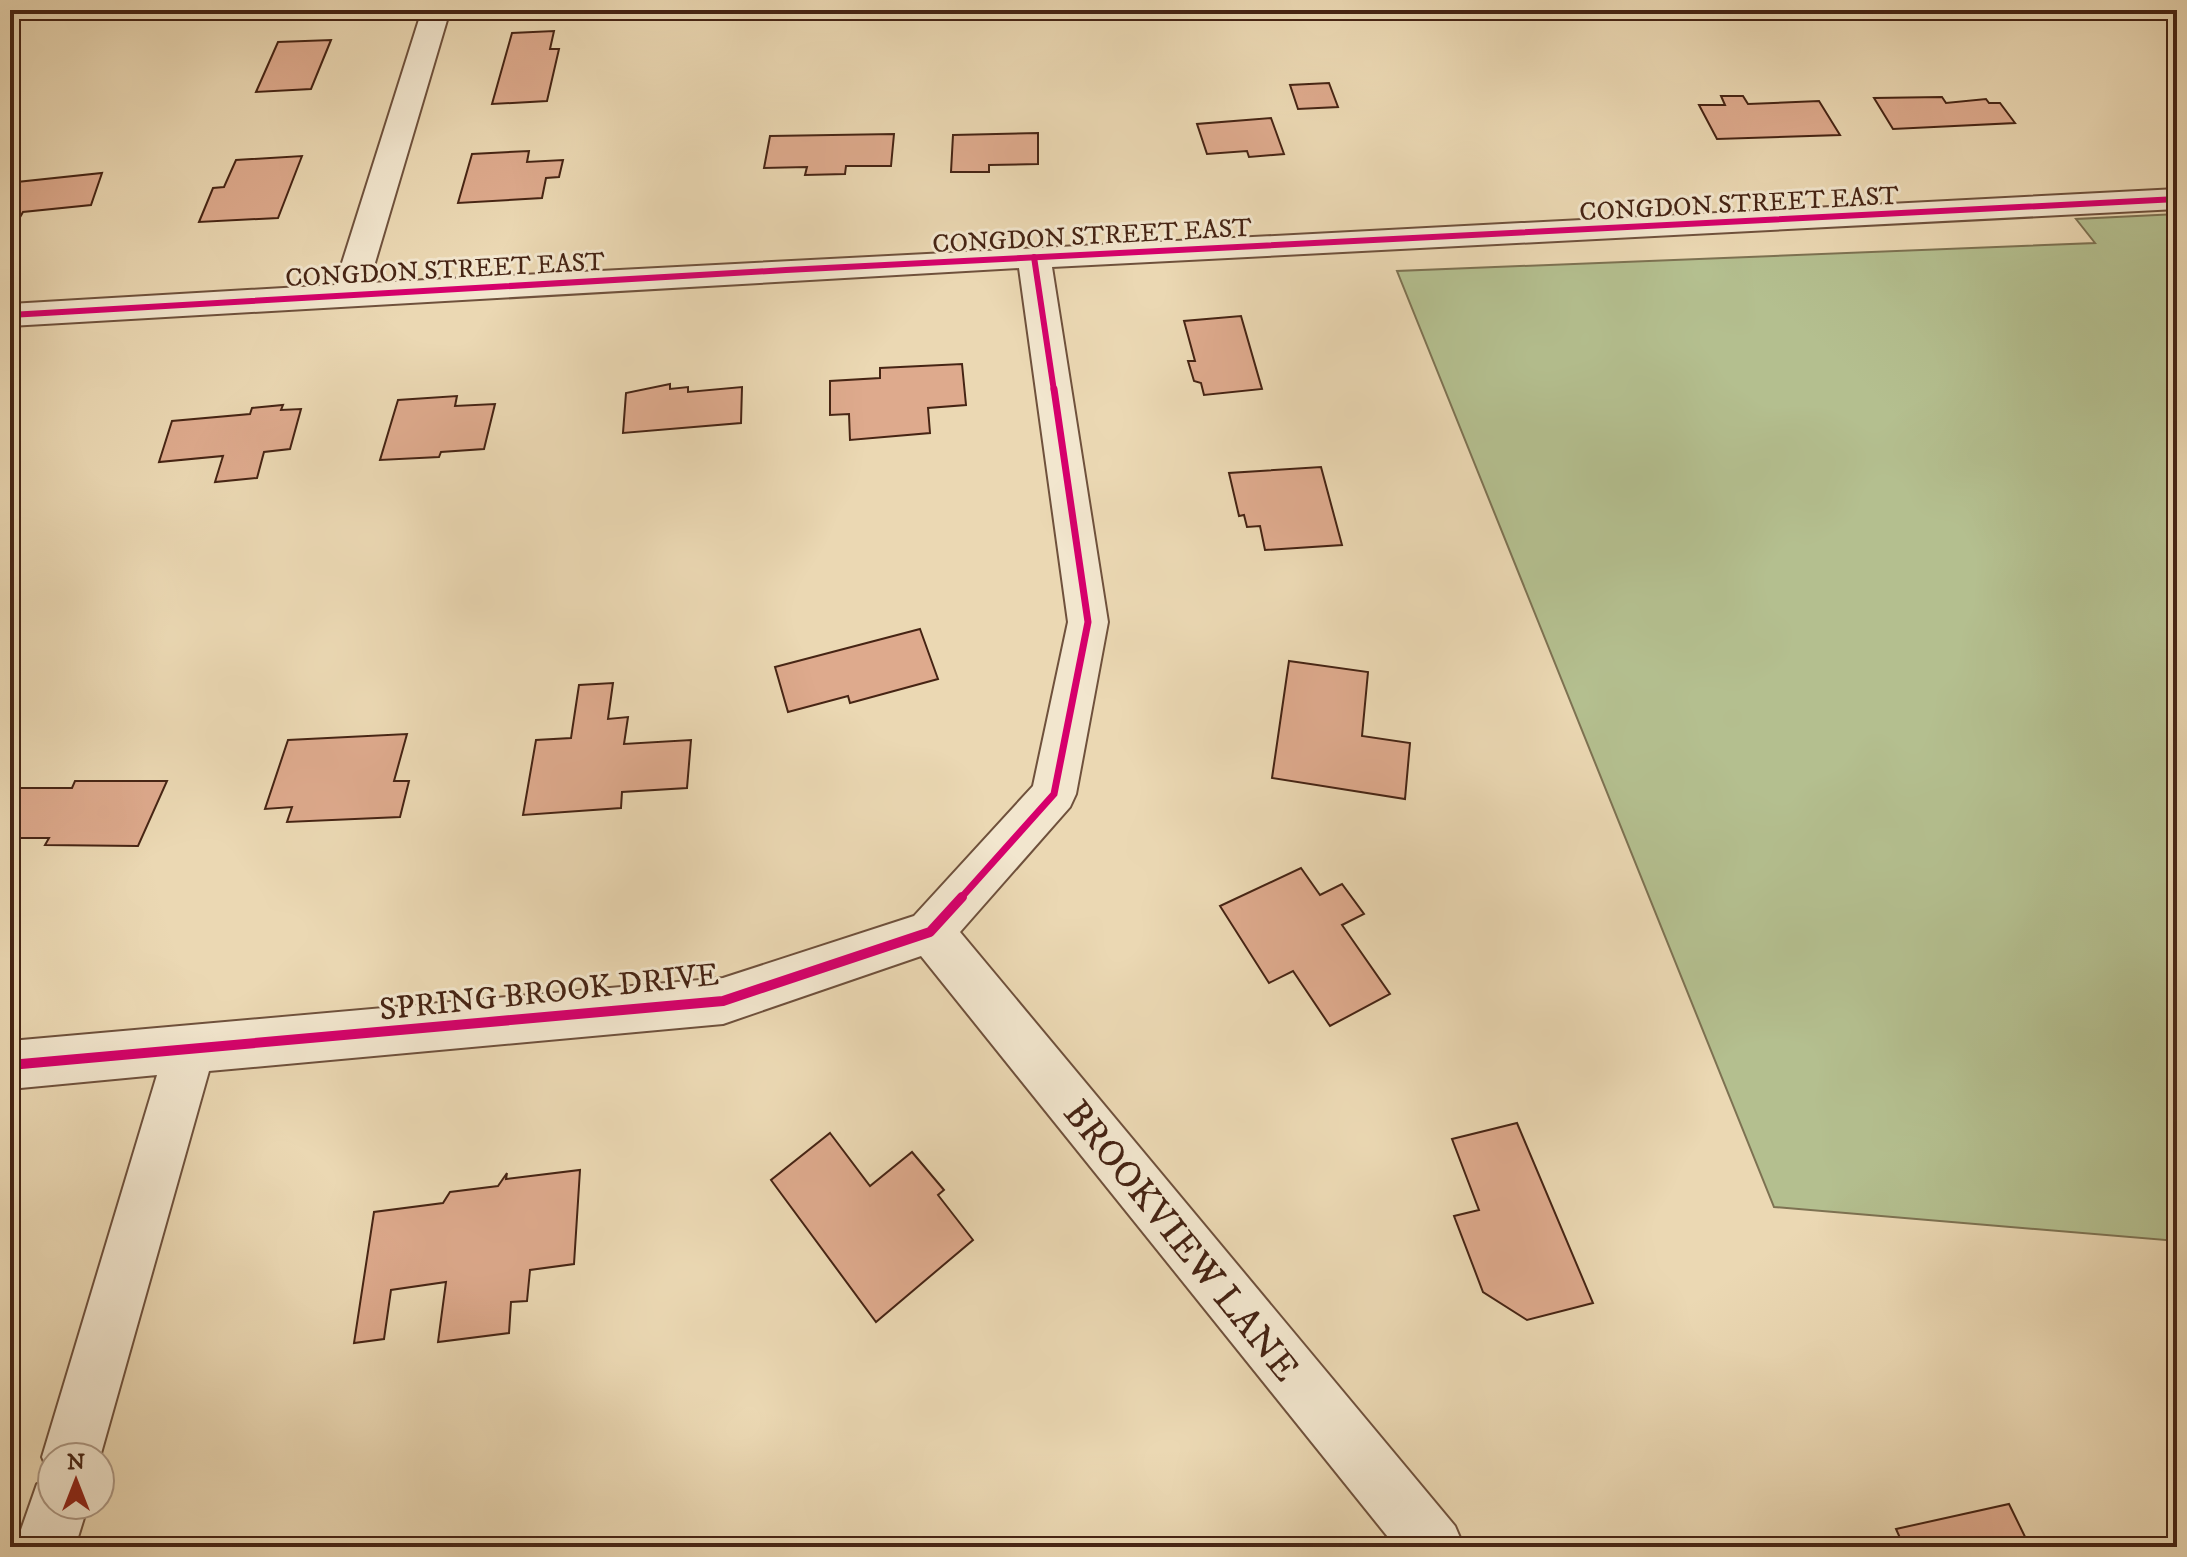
<svg xmlns="http://www.w3.org/2000/svg" width="2187" height="1557" viewBox="0 0 2187 1557" font-family="'IM FELL DW Pica',serif">
  <style>
    .green { fill: #b4bf8f; stroke: #7d7252; stroke-width: 2 }
    .building { fill: #deaa8d; stroke: #462414; stroke-width: 2 }
    .lines { fill: none; stroke-linecap: round; stroke-linejoin: round }
    .street-casing { stroke: #6f513c; stroke-width: 4 }
    .street { fill: #f2e6ce; fill-rule: evenodd }
    .cycleway-far2-casing { stroke: #f2e6ce; stroke-width: 10 }
    .cycleway-far1-casing { stroke: #f2e6ce; stroke-width: 12 }
    .cycleway-casing { stroke: #f2e6ce; stroke-width: 15 }
    .cycleway-far2 { stroke: #d6006c; stroke-width: 6 }
    .cycleway-far1 { stroke: #d6006c; stroke-width: 7 }
    .cycleway { stroke: #d6006c; stroke-width: 10 }
    .labels { text-anchor: middle; stroke-width: 6; stroke-linejoin: round; paint-order: stroke }
    .far-street-label { font-size: 26px; fill: #462414; stroke: #f2e6ce }
    .street-label { font-size: 32px; fill: #462414; stroke: #f2e6ce }
    .near-street-label { font-size: 38px; fill: #462414; stroke: #f2e6ce }
  </style>
  <rect width="100%" height="100%" fill="#ebd8b3"/>
  <filter id="stains"><feTurbulence type="fractalNoise" baseFrequency=".0025" numOctaves="4"/><feColorMatrix values="0 0 0 0 .2 0 0 0 0 .09 0 0 0 0 .02 0 0 0 .5 -.17"/></filter>
  <radialGradient id="worn" r=".72"><stop offset=".6" stop-color="#630" stop-opacity="0"/><stop offset="1" stop-color="#630" stop-opacity=".3"/></radialGradient>
  <polygon class="green" points="2177,214 2177,1241 1774,1207 1397,271 2095,243 2076,219"/>
  <g class="building">
    <polygon points="554,31 550,49 559,49 547,101 492,104 512,33"/>
    <polygon points="331,40 311,89 256,92 278,42"/>
    <polygon points="1329,83 1338,107 1298,109 1290,85"/>
    <polygon points="1721,96 1743,96 1748,104 1819,101 1840,135 1717,139 1699,105 1725,105"/>
    <polygon points="1942,97 1946,103 1986,99 1989,103 2000,103 2015,123 1893,129 1874,98"/>
    <polygon points="1271,118 1284,154 1249,157 1247,151 1207,154 1197,124"/>
    <polygon points="1038,133 1038,164 989,165 989,172 951,172 953,135"/>
    <polygon points="894,134 891,166 846,166 845,174 805,175 807,167 764,168 770,136"/>
    <polygon points="529,151 527,162 563,160 559,177 546,178 542,198 458,203 472,154"/>
    <polygon points="302,156 278,218 199,222 213,188 224,187 236,160"/>
    <polygon points="102,173 91,205 23,212 19,219 10,220 10,193 17,182"/>
    <polygon points="1241,316 1262,389 1204,395 1201,383 1194,381 1188,361 1195,361 1184,321"/>
    <polygon points="962,364 966,405 928,408 930,433 850,440 849,414 830,415 830,381 880,378 880,368"/>
    <polygon points="670,384 670,389 688,387 688,392 742,387 741,423 623,433 626,393"/>
    <polygon points="457,396 455,406 495,404 484,449 441,452 439,457 380,460 398,400"/>
    <polygon points="283,405 281,410 301,409 290,449 264,452 257,478 215,482 223,456 159,462 172,421 250,414 252,408"/>
    <polygon points="1321,467 1342,545 1265,550 1260,526 1247,527 1244,515 1239,516 1229,473"/>
    <polygon points="920,629 938,679 850,703 848,696 788,712 775,667"/>
    <polygon points="1289,661 1368,672 1362,736 1410,743 1405,799 1272,778"/>
    <polygon points="613,683 608,719 628,717 624,744 691,740 687,788 622,792 621,808 523,815 536,740 571,738 579,685"/>
    <polygon points="407,734 394,781 409,781 400,817 287,822 292,807 265,809 288,740"/>
    <polygon points="75,781 167,781 138,846 45,845 49,838 10,838 10,788 72,788"/>
    <polygon points="1301,868 1320,895 1342,884 1364,914 1342,925 1390,994 1330,1026 1293,971 1269,983 1220,906"/>
    <polygon points="1517,1123 1593,1303 1527,1320 1483,1292 1454,1216 1479,1210 1452,1139"/>
    <polygon points="830,1133 870,1186 912,1152 944,1190 938,1195 973,1240 876,1322 771,1180"/>
    <polygon points="580,1170 574,1264 530,1270 527,1301 511,1302 509,1333 438,1342 446,1282 391,1290 384,1339 354,1343 374,1212 443,1203 450,1192 498,1186 507,1173 506,1179"/>
    <polygon points="2009,1504 2030,1547 1904,1547 1896,1529"/>
  </g>
  <g class="lines">
    <defs>
      <polygon id="street" points="422,10 450,10 369,283 2177,189 2177,209 1052,267 1108,622 1076,794 1070,807 960,932 1455,1526 1464,1547 1396,1547 921,956 723,1024 209,1071 100,1457 52,1457 52,1505 88,1505 75,1547 15,1547 37,1484 51,1478 42,1457 157,1075 10,1089 10,1041 723,978 914,916 1033,786 1068,622 1019,268 10,326 10,304 335,285"/>
    </defs>
    <use href="#street" class="street-casing"/>
    <use href="#street" class="street"/>
    <defs>
      <g id="cycleway-far2">
        <polyline points="1034,257 1054,391"/>
        <polyline points="10,315 786,270 2177,199"/>
      </g>
      <polyline id="cycleway-far1" points="960,899 1054,794 1088,622 1054,389"/>
      <polyline id="cycleway" points="10,1065 723,1001 930,932 962,897"/>
    </defs>
    <use href="#cycleway-far2" class="cycleway-far2-casing"/>
    <use href="#cycleway-far1" class="cycleway-far1-casing"/>
    <use href="#cycleway" class="cycleway-casing"/>
    <use href="#cycleway-far2" class="cycleway-far2"/>
    <use href="#cycleway-far1" class="cycleway-far1"/>
    <use href="#cycleway" class="cycleway"/>
  </g>
  <g class="labels">
    <g class="far-street-label">
      <text transform="translate(1739 203) rotate(-3)" y="9">CONGDON STREET EAST</text>
      <text transform="translate(1092 235) rotate(-3)" y="9">CONGDON STREET EAST</text>
      <text transform="translate(445 269) rotate(-3)" y="9">CONGDON STREET EAST</text>
    </g>
    <g class="street-label">
      <text transform="translate(549 991) rotate(-6)" y="11">SPRING BROOK DRIVE</text>
    </g>
    <g class="near-street-label">
      <text transform="translate(1182 1240) rotate(51)" y="13">BROOKVIEW LANE</text>
    </g>
  </g>
  <rect width="2187" height="1557" fill="none" stroke="#ebd8b3" stroke-width="40"/>
  <rect x="12" y="12" width="2163" height="1533" fill="none" stroke="#462414" stroke-width="4"/>
  <rect x="20" y="20" width="2147" height="1517" fill="none" stroke="#462414" stroke-width="2"/>
  <g transform="translate(76 1481)"><circle r="38" fill="#f2e6ce" stroke="#ad9884" stroke-width="2"/>
  <path d="M0-6L14 30L0 20L-14 30Z" fill="#8f2418"/>
  <text y="-12" font-size="22" font-weight="bold" text-anchor="middle" fill="#462414">N</text>
  </g>
  <rect width="100%" height="100%" filter="url(#stains)"/>
  <rect width="100%" height="100%" fill="url(#worn)"/>
</svg>
